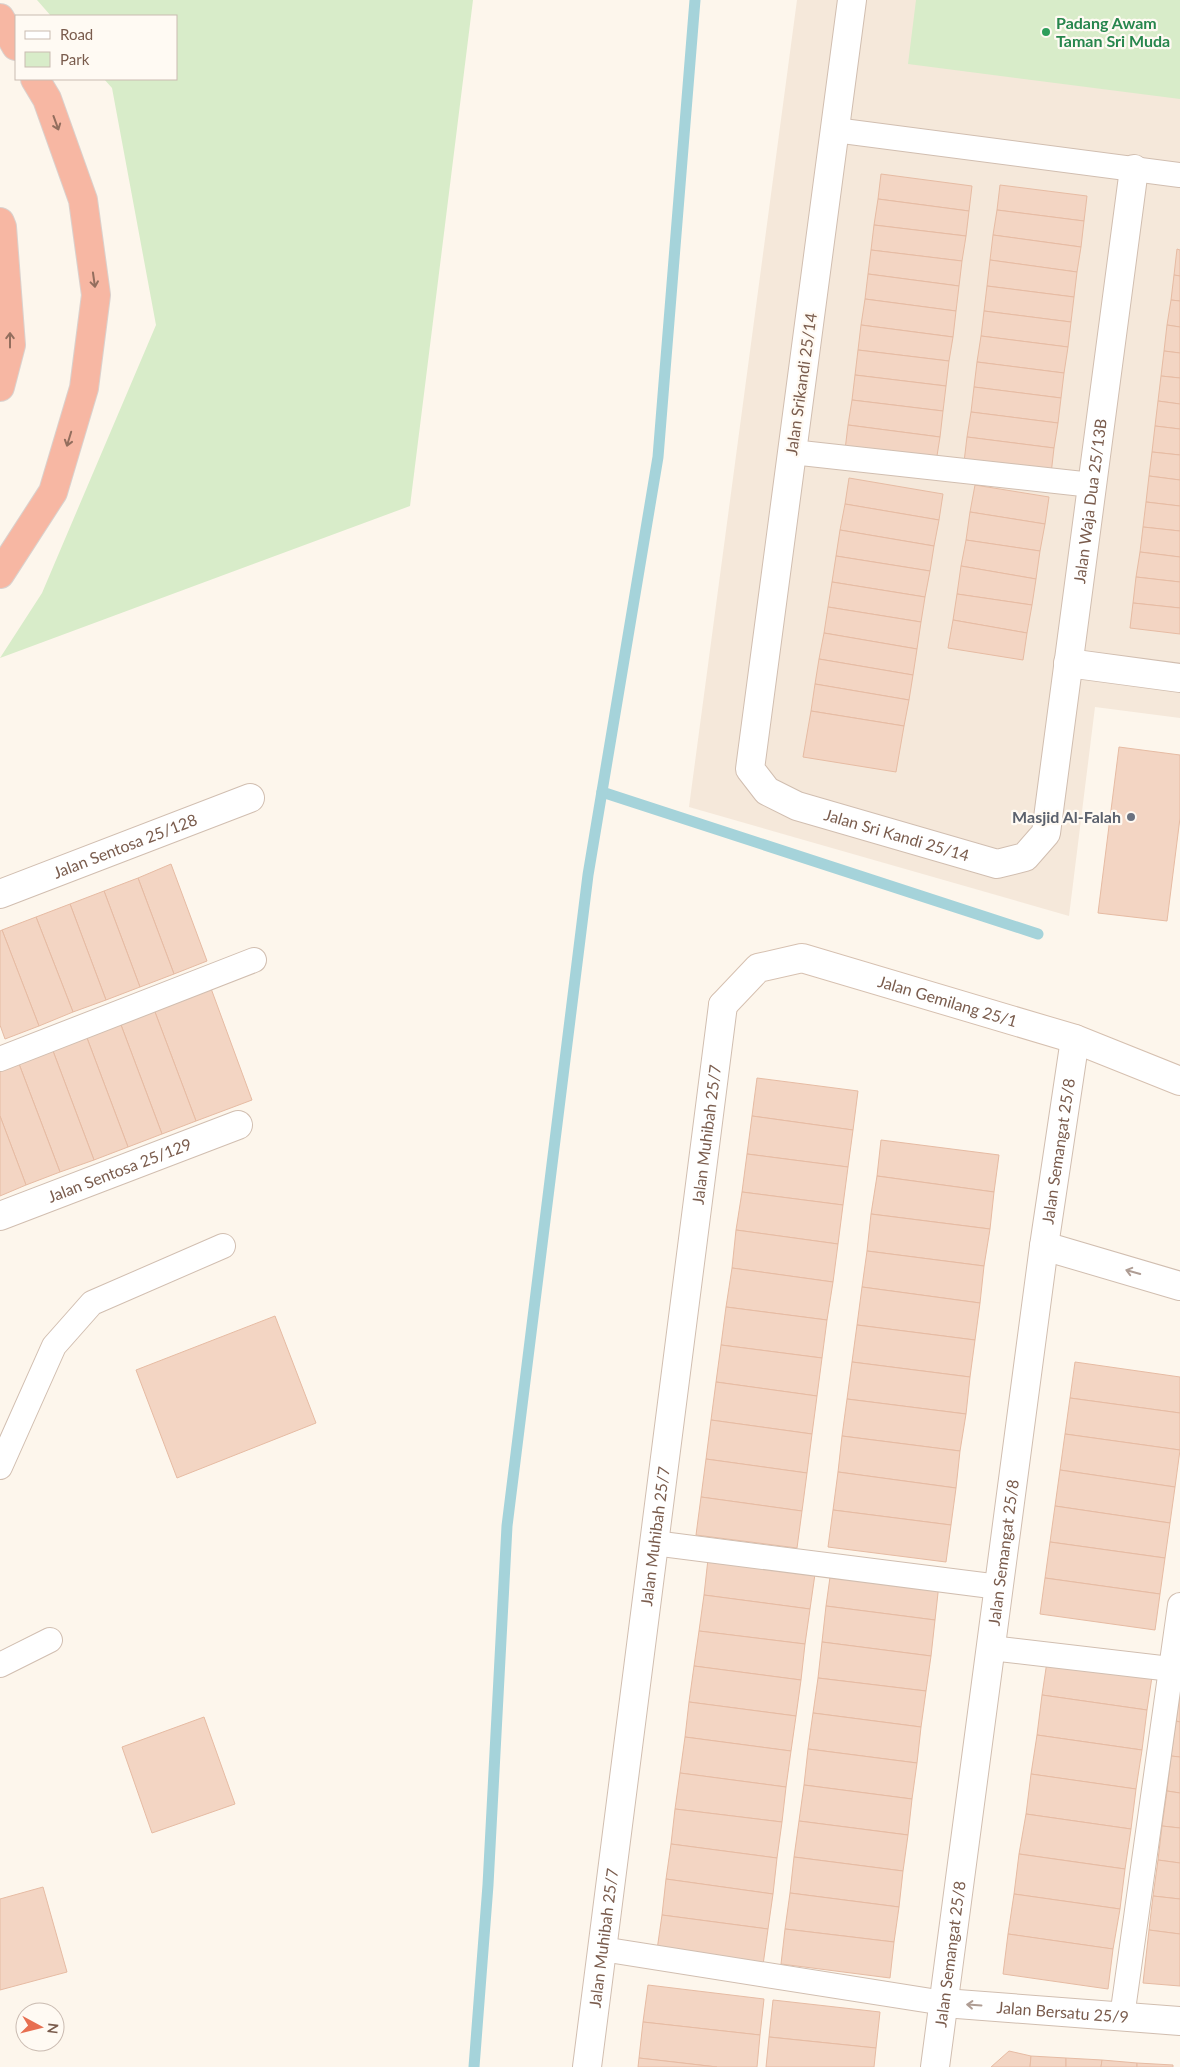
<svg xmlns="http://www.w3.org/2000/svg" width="1180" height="2067" viewBox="0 0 1180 2067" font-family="Lato,sans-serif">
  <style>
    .residential { fill: #f5e8da }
    .green { fill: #d8ecc9 }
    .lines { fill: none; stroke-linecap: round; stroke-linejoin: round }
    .stream { stroke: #a5d3da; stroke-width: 11 }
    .building { fill: #f3d5c3; stroke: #e6bba3 }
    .lane-casing { stroke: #d1beb0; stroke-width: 26 }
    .street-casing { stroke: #d1beb0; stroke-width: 30 }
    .secondary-casing { stroke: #d6c0b0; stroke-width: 30 }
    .highway-casing { stroke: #dad1cd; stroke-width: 30 }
    .lane { stroke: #fff; stroke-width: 24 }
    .street { stroke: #fff; stroke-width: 28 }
    .secondary { stroke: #fff; stroke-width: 28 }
    .highway { stroke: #f7b7a3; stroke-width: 28 }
    .oneway { stroke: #936e5e }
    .oneway2 { stroke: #af9d94 }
    .leisure-dot { fill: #2e9e5b; stroke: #fffaf3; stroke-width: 2 }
    .worship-dot { fill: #6b7280; stroke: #fffaf3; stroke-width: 2 }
    .labels { text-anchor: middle; stroke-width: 4.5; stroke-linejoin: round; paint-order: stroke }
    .leisure-label { font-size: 16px; font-weight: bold; fill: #27864d; stroke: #fffaf3; text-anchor: start }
    .street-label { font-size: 16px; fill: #7a5c4d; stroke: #fffaf3 }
    .worship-label { font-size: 16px; font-weight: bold; fill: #5b616d; stroke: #fffaf3; text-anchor: end }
  </style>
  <rect width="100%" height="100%" fill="#fdf6ec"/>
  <polygon class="residential" points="797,0 1180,0 1180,718 1095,707 1069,916 689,807"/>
  <g class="green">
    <polygon points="37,0 473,0 410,506 0,658 42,593 156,325 112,88 104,79 176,79 176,16 51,16"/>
    <polygon points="916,0 1180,0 1180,99 908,64"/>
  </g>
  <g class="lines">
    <g class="stream">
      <polyline points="602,792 1038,934"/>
      <polyline points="474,2067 488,1885 507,1526 588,875 658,457 695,0"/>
    </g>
  </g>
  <g class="building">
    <polygon points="881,174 972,186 969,211 878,199"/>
    <polygon points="1000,185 1087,196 1084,221 997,210"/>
    <polygon points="878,199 969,211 966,236 874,225"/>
    <polygon points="997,210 1084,221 1081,247 993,235"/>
    <polygon points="874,225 966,236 962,261 871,250"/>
    <polygon points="993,235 1081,247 1077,272 990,260"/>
    <polygon points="1177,249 1180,250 1180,276 1174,275"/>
    <polygon points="871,250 962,261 959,286 868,274"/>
    <polygon points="990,260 1077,272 1074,297 987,286"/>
    <polygon points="868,274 959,286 956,311 865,299"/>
    <polygon points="1174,275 1180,276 1180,301 1171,300"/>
    <polygon points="987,286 1074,297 1071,322 984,311"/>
    <polygon points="865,299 956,311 953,337 861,325"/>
    <polygon points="1171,300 1180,301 1180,327 1167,325"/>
    <polygon points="984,311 1071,322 1068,347 981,336"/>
    <polygon points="861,325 953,337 949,361 858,350"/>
    <polygon points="1167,325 1180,327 1180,353 1164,351"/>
    <polygon points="981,336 1068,347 1064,373 977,362"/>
    <polygon points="858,350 949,361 946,386 855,375"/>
    <polygon points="1164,351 1180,353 1180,378 1161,376"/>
    <polygon points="977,362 1064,373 1061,398 974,387"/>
    <polygon points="855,375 946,386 943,411 852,400"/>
    <polygon points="1161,376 1180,378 1180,404 1158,401"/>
    <polygon points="974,387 1061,398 1058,423 971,412"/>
    <polygon points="852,400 943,411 940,437 848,425"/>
    <polygon points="1158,401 1180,404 1180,429 1155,426"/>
    <polygon points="971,412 1058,423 1054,448 967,437"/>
    <polygon points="848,425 940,437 936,462 845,450"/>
    <polygon points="1155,426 1180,429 1180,455 1152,452"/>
    <polygon points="967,437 1054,448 1051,474 964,462"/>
    <polygon points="1152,452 1180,455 1180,480 1149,476"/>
    <polygon points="1149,476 1180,480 1180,506 1146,502"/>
    <polygon points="849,478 943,494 939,520 845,504"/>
    <polygon points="975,485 1049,497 1045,524 970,512"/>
    <polygon points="1146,502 1180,506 1180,531 1143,527"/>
    <polygon points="845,504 939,520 934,546 840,530"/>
    <polygon points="970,512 1045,524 1040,551 966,540"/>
    <polygon points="1143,527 1180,531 1180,557 1140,552"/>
    <polygon points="840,530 934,546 930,571 836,556"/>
    <polygon points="966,540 1040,551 1036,579 961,566"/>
    <polygon points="1140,552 1180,557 1180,582 1136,577"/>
    <polygon points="836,556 930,571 925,597 832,582"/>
    <polygon points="961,566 1036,579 1032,605 957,594"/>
    <polygon points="1136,577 1180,582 1180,608 1133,603"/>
    <polygon points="832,582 925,597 921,622 828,607"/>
    <polygon points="957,594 1032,605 1027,633 953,620"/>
    <polygon points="1133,603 1180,608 1180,634 1130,628"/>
    <polygon points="828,607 921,622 917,649 824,633"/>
    <polygon points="953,620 1027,633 1023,660 948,648"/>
    <polygon points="824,633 917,649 913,675 819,659"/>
    <polygon points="819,659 913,675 909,700 815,684"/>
    <polygon points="815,684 909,700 904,726 811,711"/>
    <polygon points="811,711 904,726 896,772 803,757"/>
    <polygon points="1119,747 1180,755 1180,818 1167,921 1098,913"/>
    <polygon points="171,864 207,961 174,974 138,878"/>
    <polygon points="138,878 174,974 140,987 104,891"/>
    <polygon points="104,891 140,987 106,1000 70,904"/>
    <polygon points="70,904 106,1000 73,1012 36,917"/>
    <polygon points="36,917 73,1012 39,1026 2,930"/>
    <polygon points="2,930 39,1026 5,1039 0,1025 0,931"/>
    <polygon points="209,983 252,1100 196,1121 152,1004"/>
    <polygon points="152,1004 196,1121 162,1134 118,1017"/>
    <polygon points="118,1017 162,1134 128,1147 84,1030"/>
    <polygon points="84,1030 128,1147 94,1160 50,1043"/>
    <polygon points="50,1043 94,1160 60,1172 16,1056"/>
    <polygon points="16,1056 60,1172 26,1185 0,1116 0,1062"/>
    <polygon points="757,1078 858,1091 853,1130 752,1116"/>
    <polygon points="0,1116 26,1185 0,1196"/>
    <polygon points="752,1116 853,1130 848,1167 747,1154"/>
    <polygon points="881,1140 999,1155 994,1192 877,1176"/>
    <polygon points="747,1154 848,1167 843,1205 742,1192"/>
    <polygon points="877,1176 994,1192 990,1229 871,1214"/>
    <polygon points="742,1192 843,1205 838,1244 736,1230"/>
    <polygon points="871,1214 990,1229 984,1266 867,1251"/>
    <polygon points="736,1230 838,1244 833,1282 732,1268"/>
    <polygon points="867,1251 984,1266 980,1303 862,1287"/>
    <polygon points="732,1268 833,1282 827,1320 726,1307"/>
    <polygon points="862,1287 980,1303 975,1340 857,1325"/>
    <polygon points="726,1307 827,1320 822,1358 721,1345"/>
    <polygon points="275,1316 316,1423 177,1478 136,1370"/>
    <polygon points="857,1325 975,1340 970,1377 852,1362"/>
    <polygon points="721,1345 822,1358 817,1396 716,1382"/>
    <polygon points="852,1362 970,1377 966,1414 847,1399"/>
    <polygon points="1075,1362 1180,1377 1180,1413 1070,1398"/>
    <polygon points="716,1382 817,1396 812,1434 711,1420"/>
    <polygon points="1070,1398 1180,1413 1180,1450 1065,1434"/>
    <polygon points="847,1399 966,1414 960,1451 842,1436"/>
    <polygon points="711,1420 812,1434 807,1473 706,1459"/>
    <polygon points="1065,1434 1180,1450 1175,1487 1060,1470"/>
    <polygon points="842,1436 960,1451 956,1488 838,1472"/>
    <polygon points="706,1459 807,1473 802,1511 701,1497"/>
    <polygon points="1060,1470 1175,1487 1170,1523 1055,1506"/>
    <polygon points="838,1472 956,1488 951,1525 833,1510"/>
    <polygon points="701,1497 802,1511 797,1548 696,1535"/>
    <polygon points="1055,1506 1170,1523 1165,1558 1050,1542"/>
    <polygon points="833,1510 951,1525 946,1562 828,1547"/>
    <polygon points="1050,1542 1165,1558 1160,1594 1045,1578"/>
    <polygon points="708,1559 815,1574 810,1609 704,1595"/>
    <polygon points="831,1570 939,1584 935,1620 826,1606"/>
    <polygon points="1045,1578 1160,1594 1155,1630 1040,1614"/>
    <polygon points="704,1595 810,1609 805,1644 699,1631"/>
    <polygon points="826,1606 935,1620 931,1656 822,1642"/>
    <polygon points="699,1631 805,1644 801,1680 694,1666"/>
    <polygon points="822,1642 931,1656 926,1691 818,1678"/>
    <polygon points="1048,1655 1153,1670 1147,1710 1042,1695"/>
    <polygon points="694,1666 801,1680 796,1716 689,1702"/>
    <polygon points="818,1678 926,1691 921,1727 813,1713"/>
    <polygon points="1180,1691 1180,1722 1176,1721"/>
    <polygon points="1042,1695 1147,1710 1142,1750 1037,1735"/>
    <polygon points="689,1702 796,1716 791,1751 685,1737"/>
    <polygon points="813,1713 921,1727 917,1763 808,1749"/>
    <polygon points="204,1717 235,1804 152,1833 122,1747"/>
    <polygon points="1176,1721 1180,1722 1180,1757 1171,1756"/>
    <polygon points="1037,1735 1142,1750 1136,1789 1031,1774"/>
    <polygon points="685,1737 791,1751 786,1787 680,1773"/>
    <polygon points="808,1749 917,1763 912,1799 804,1785"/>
    <polygon points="1171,1756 1180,1757 1180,1793 1167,1791"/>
    <polygon points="680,1773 786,1787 782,1822 675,1809"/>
    <polygon points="1031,1774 1136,1789 1131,1829 1026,1814"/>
    <polygon points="804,1785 912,1799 908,1835 799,1821"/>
    <polygon points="1167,1791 1180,1793 1180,1828 1162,1826"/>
    <polygon points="675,1809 782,1822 777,1858 671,1844"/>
    <polygon points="1026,1814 1131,1829 1125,1869 1019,1854"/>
    <polygon points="799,1821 908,1835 903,1871 794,1857"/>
    <polygon points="1162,1826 1180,1828 1180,1863 1158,1860"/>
    <polygon points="671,1844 777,1858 773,1894 666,1879"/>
    <polygon points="1019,1854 1125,1869 1120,1909 1014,1894"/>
    <polygon points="794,1857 903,1871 899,1907 790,1893"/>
    <polygon points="1158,1860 1180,1863 1180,1899 1153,1896"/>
    <polygon points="666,1879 773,1894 768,1929 662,1915"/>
    <polygon points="43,1887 67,1972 0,1990 0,1899"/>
    <polygon points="790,1893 899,1907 894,1942 785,1929"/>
    <polygon points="1014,1894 1120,1909 1113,1949 1008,1934"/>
    <polygon points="1153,1896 1180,1899 1180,1934 1149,1930"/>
    <polygon points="662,1915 768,1929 763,1965 657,1950"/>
    <polygon points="785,1929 894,1942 890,1978 781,1964"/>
    <polygon points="1149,1930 1180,1934 1180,1986 1143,1983"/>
    <polygon points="1008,1934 1113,1949 1108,1989 1003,1974"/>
    <polygon points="648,1985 764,1999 760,2035 643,2022"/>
    <polygon points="773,2000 880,2012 876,2048 769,2037"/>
    <polygon points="643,2022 760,2035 757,2067 717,2067 639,2058"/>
    <polygon points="769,2037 876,2048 874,2067 766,2067"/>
    <polygon points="1009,2051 1031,2056 1030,2067 991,2067"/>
    <polygon points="1031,2056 1066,2058 1066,2067 1030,2067"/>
    <polygon points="639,2058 717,2067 638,2067"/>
    <polygon points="1066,2058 1102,2060 1101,2067 1066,2067"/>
    <polygon points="1102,2060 1137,2063 1137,2067 1101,2067"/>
    <polygon points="1137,2063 1173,2065 1173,2067 1137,2067"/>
  </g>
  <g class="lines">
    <defs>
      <g id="lane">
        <polyline points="835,130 1180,175"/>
        <polyline points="792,452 1092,485"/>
        <polyline points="0,1059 254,960"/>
        <polyline points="0,1467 54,1346 92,1303 223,1246"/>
        <polyline points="654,1543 999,1587"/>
        <polyline points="991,1648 1180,1670"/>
        <polyline points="0,1665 50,1640"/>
        <polyline points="602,1949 944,2003"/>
        <polyline points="1122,2017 1180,1605"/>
      </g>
      <g id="street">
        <path id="s1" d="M852,0L750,769L767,791L797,806L997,864L1025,857L1046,833L1134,169"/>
        <polyline points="1068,663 1180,678"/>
        <path id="s2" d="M0,894L250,798"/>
        <path id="s3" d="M0,1216L238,1125"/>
        <polyline points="1044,1246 1180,1286"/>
        <path id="s4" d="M944,2003L1180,2021"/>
        <path id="s5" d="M587,2067L723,1005"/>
        <path id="s6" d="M935,2067L1044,1246L1075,1039"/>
      </g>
      <g id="secondary">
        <path id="s7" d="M723,1005L758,968L802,958L1075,1039L1180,1081"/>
      </g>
      <g id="highway">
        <polyline points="0,18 16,46"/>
        <polyline points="0,222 2,227 11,345 0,387"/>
        <polyline points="0,574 53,492 84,388 96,295 83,200 47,99 35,79"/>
      </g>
    </defs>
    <use href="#lane" class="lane-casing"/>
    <use href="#street" class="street-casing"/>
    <use href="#secondary" class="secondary-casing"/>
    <use href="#highway" class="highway-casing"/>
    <use href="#lane" class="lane"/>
    <use href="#street" class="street"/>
    <use href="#secondary" class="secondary"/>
    <use href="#highway" class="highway"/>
  </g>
  <defs><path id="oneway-shaft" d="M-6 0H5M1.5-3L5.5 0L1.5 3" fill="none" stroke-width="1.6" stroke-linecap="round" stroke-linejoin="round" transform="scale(1.25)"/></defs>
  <g class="oneway">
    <use href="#oneway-shaft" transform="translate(56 123) rotate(70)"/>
    <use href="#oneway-shaft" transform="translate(94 280) rotate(82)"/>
    <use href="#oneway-shaft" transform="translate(10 340) rotate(-90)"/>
    <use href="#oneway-shaft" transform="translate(69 439) rotate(107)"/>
  </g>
  <g class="oneway2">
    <use href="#oneway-shaft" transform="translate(1133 1272) rotate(-164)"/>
    <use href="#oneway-shaft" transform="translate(974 2005) rotate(-176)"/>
  </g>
  <circle class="leisure-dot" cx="1046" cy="32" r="5"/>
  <circle class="worship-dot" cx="1131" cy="817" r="5"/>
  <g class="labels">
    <g class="leisure-label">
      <text x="1056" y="29">Padang Awam<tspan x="1056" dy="18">Taman Sri Muda</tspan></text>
    </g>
    <g class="street-label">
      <text transform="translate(801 384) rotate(-82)" y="6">Jalan Srikandi 25/14</text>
      <text dy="6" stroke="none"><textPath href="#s1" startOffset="1441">Jalan Waja Dua 25/13B</textPath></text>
      <text dy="6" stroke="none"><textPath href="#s1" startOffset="941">Jalan Sri Kandi 25/14</textPath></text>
      <text dy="6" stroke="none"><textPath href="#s2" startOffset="134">Jalan Sentosa 25/128</textPath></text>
      <text dy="6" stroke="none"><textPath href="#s7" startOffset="248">Jalan Gemilang 25/1</textPath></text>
      <text dy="6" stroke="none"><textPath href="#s5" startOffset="940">Jalan Muhibah 25/7</textPath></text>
      <text dy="6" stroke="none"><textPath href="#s6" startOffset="924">Jalan Semangat 25/8</textPath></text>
      <text dy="6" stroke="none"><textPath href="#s3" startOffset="128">Jalan Sentosa 25/129</textPath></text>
      <text dy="6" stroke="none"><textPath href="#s5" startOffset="535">Jalan Muhibah 25/7</textPath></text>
      <text dy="6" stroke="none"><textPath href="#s6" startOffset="519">Jalan Semangat 25/8</textPath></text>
      <text dy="6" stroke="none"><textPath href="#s5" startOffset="130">Jalan Muhibah 25/7</textPath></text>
      <text dy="6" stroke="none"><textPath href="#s6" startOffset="114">Jalan Semangat 25/8</textPath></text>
      <text dy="6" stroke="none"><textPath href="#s4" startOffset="119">Jalan Bersatu 25/9</textPath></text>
    </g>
    <g class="worship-label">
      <text x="1121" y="823">Masjid Al-Falah</text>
    </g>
  </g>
  <rect x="15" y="15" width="162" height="65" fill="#fffaf3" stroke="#cabbb1"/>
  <rect x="25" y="31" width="25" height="8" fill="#ffffff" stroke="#cabbb1"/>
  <text x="60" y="40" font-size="15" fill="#7a5c4d">Road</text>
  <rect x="25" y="52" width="25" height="15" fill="#d8ecc9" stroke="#cabbb1"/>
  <text x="60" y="65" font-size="15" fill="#7a5c4d">Park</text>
  <g transform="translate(40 2027) rotate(97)"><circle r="24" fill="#fffaf3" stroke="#cabbb1"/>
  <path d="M0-4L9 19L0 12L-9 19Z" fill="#e76f51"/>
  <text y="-8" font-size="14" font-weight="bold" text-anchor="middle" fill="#7a5c4d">N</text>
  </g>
</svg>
